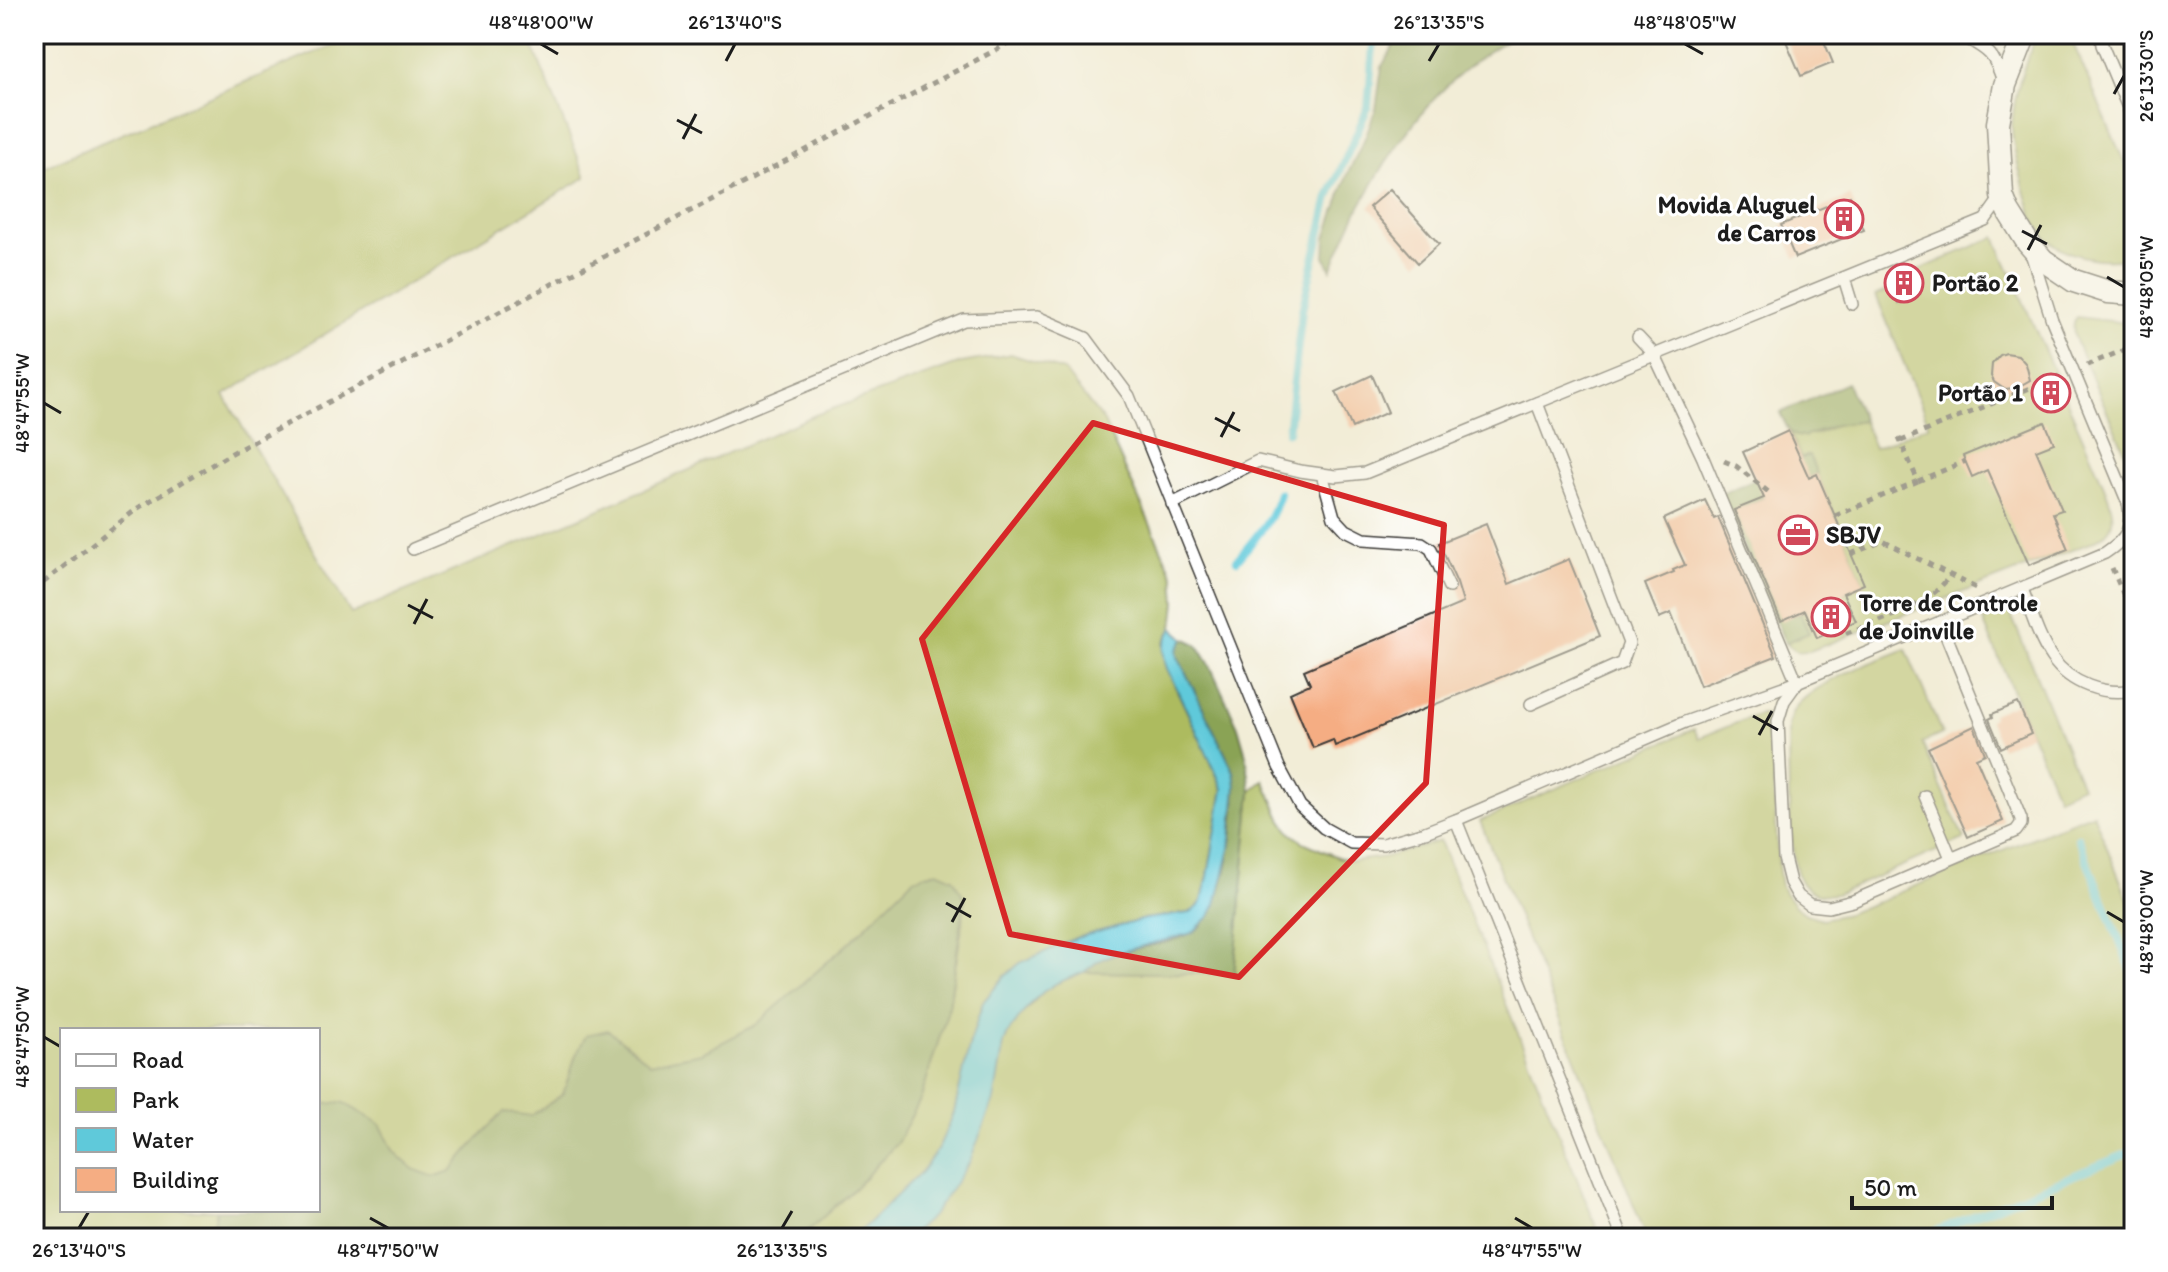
<svg xmlns="http://www.w3.org/2000/svg" width="2168" height="1272" viewBox="0 0 2168 1272" font-family="Itim,sans-serif">
  <style>
    .green { fill: #adbb5e; stroke: #646c3d; stroke-width: 2 }
    .forest { fill: #8aa355; stroke: #536038; stroke-width: 2 }
    .water { fill: #5fc9da; stroke: #3e727b; stroke-width: 2 }
    .lines { fill: none; stroke-linecap: round; stroke-linejoin: round }
    .stream { stroke: #5fc9da; stroke-width: 8 }
    .building { fill: #f5ad83 }
    .service-casing { stroke: #3c3b38; stroke-width: 14 }
    .minor-casing { stroke: #3c3b38; stroke-width: 25 }
    .path { stroke: #3c3b38; stroke-width: 5; stroke-dasharray: 6 6; stroke-linecap: butt }
    .service { stroke: #fff; stroke-width: 11 }
    .minor { stroke: #fff; stroke-width: 22 }
    .marked { fill: none; stroke: #d62828; stroke-width: 6; stroke-linejoin: round }
    .ticks { fill: none; stroke: #1c1c1c; stroke-width: 3 }
    .labels { text-anchor: middle; stroke-width: 6; stroke-linejoin: round; paint-order: stroke }
    .poi-label { font-size: 24px; font-weight: bold; fill: #1c1c1c; stroke: #fff; text-anchor: start }
    .neatline { fill: none; stroke: #1c1c1c; stroke-width: 3 }
    .ticks-label { font-size: 20px; text-anchor: middle; fill: #1c1c1c }
  </style>
  <rect width="100%" height="100%" fill="#fff"/>
  <filter id="ink" filterUnits="userSpaceOnUse"><feTurbulence type="fractalNoise" baseFrequency=".0125" numOctaves="2"/><feDisplacementMap in="SourceGraphic" scale="16" xChannelSelector="R" yChannelSelector="G"/><feConvolveMatrix kernelMatrix="1 2 1 2 8 2 1 2 1" color-interpolation-filters="sRGB"/></filter>
  <filter id="wash" filterUnits="userSpaceOnUse"><feTurbulence type="fractalNoise" baseFrequency=".006" numOctaves="4" result="noise"/><feDisplacementMap in="SourceGraphic" scale="32" xChannelSelector="R" yChannelSelector="G"/><feGaussianBlur stdDeviation="1.8" result="paint"/><feColorMatrix in="noise" values="0 0 0 0 0 0 0 0 0 0 0 0 0 0 0 0 0 1.4 0 .05"/><feComposite in="paint" operator="in"/></filter>
  <g filter="url(#wash)">
    <rect width="100%" height="100%" fill="#f2edd7"/>
    <g class="green">
      <polygon points="359,34 528,34 586,177 224,395 351,614 577,519 815,415 961,363 1011,354 1064,371 1104,422 1174,577 1176,602 1173,628 1164,643 1167,669 1211,762 1223,789 1208,876 1202,901 1194,912 1145,919 1076,938 1020,963 1004,977 983,1002 970,1043 954,1113 938,1149 922,1171 853,1238 800,1238 856,1187 897,1143 921,1098 949,1006 963,921 965,899 953,878 913,879 850,942 756,1025 702,1053 650,1063 623,1041 576,1055 563,1094 531,1116 483,1133 451,1171 434,1177 412,1169 394,1152 380,1124 342,1102 318,1105 318,1030 62,1030 62,1210 217,1210 211,1236 212,1238 34,1238 34,171"/>
      <path d="M2038,34H2069L2134,185V256C2103,264 2058,258 2039,228C2030,213 2026,193 2021,176C2017,161 2012,144 2012,128C2013,97 2024,62 2038,34Z"/>
      <path d="M1995,237L2104,486C2114,512 2121,529 2090,543L1810,651L1797,652L1785,643L1809,633L1800,613L1864,584L1809,456L1801,459L1789,431L1796,436L1817,434L1835,425L1863,421L1874,448L1929,425L1876,295L1894,288L1900,303L1920,294L1912,273Z"/>
      <path d="M2077,317L2134,324V450L2126,454L2078,346C2075,337 2070,326 2077,317Z"/>
      <polygon points="2009,610 2082,786 2058,797 1983,621"/>
      <path d="M1906,649L1942,734L1922,743L1964,839L1837,894C1824,896 1812,895 1803,885C1786,865 1789,756 1788,725C1790,720 1791,712 1795,708C1814,682 1876,661 1906,649Z"/>
      <polygon points="1759,714 1765,714 1770,718 1778,863 1781,887 1795,906 1806,914 1822,919 1847,914 2093,813 2134,914 2134,1238 1647,1238 1480,821 1694,729 1699,738"/>
      <polygon points="1264,780 1282,821 1291,833 1303,842 1337,857 1353,861 1385,857 1440,841 1601,1238 907,1238 932,1216 1008,1033 1018,1018 1043,992 1057,983 1084,972 1234,974 1251,791"/>
    </g>
    <g class="forest">
      <path d="M1401,34H1519C1450,67 1398,137 1362,203C1350,224 1341,248 1331,270L1325,257L1326,238L1348,173L1363,142L1376,109L1382,66Z"/>
      <polygon points="1847,383 1863,421 1835,425 1804,437 1796,436 1789,431 1780,413"/>
      <polygon points="1809,455 1817,474 1741,508 1788,617 1800,613 1809,633 1785,643 1721,494"/>
      <path d="M1184,638L1197,644L1210,665L1238,727L1246,755L1251,791L1234,974L1084,972C1115,943 1159,951 1193,932C1227,913 1240,808 1234,772L1178,657L1177,651Z"/>
      <polygon points="937,871 953,878 965,898 949,1006 921,1098 897,1143 856,1187 800,1238 212,1238 211,1236 217,1210 318,1210 318,1105 342,1102 380,1124 394,1152 413,1169 434,1177 451,1171 483,1133 504,1112 531,1116 563,1094 576,1055 586,1035 608,1030 650,1063 702,1053 756,1025 850,942 913,879"/>
    </g>
    <path class="water" d="M1173,628L1184,638L1177,651L1178,657L1234,772L1236,786L1230,849L1216,904L1210,916L1192,933L1113,954L1098,961L1084,972L1057,983L1043,992L1030,1004L1008,1033L1004,1043L994,1100L969,1163L932,1216L907,1238H853L922,1171L938,1149L954,1113L970,1043L983,1002L1004,977L1020,963L1076,938L1145,919L1189,913L1198,907L1202,901L1208,876L1223,789L1211,762L1167,669C1161,650 1163,645 1173,628Z"/>
    <g class="lines">
      <g class="stream">
        <polyline points="1288,432 1302,310 1329,197 1368,107 1374,34"/>
        <path d="M1237,560C1254,539 1273,520 1279,493"/>
        <polyline points="2078,838 2134,977"/>
        <polyline points="1919,1238 2134,1151"/>
      </g>
    </g>
    <g id="blocks">
      <g class="building">
        <polygon points="1783,34 1821,34 1833,63 1801,76"/>
        <polygon points="1390,189 1439,244 1418,263 1369,207"/>
        <polygon points="1850,196 1864,230 1795,258 1781,225"/>
        <polygon points="1911,270 1920,294 1899,303 1890,278"/>
        <polygon points="2006,353 2018,355 2026,364 2030,380 2016,388 2004,389 1994,382 1991,376 1992,364 2000,355"/>
        <polygon points="1372,375 1388,412 1352,428 1336,392"/>
        <polygon points="2045,422 2054,443 2036,450 2062,510 2053,513 2068,549 2029,565 1987,470 1972,477 1963,456"/>
        <polygon points="1788,431 1809,478 1817,474 1864,584 1843,593 1856,621 1817,638 1805,610 1781,621 1734,510 1764,498 1743,452"/>
        <polygon points="1705,500 1714,519 1718,517 1776,656 1700,686 1671,613 1659,618 1645,584 1674,572 1673,570 1685,565 1664,519"/>
        <polygon points="1486,524 1509,584 1569,559 1600,636 1335,746 1333,740 1313,748 1290,693 1310,684 1304,670 1463,603 1457,583 1439,543"/>
        <polygon points="2018,703 2031,734 2001,748 1989,719 1993,717 1992,714"/>
        <polygon points="1974,726 1985,754 1976,758 2003,821 1968,837 1928,748"/>
      </g>
    </g>
  </g>
  <g filter="url(#ink)">
    <use href="#blocks" fill-opacity="0" stroke="#3c3b38" stroke-width="2"/>
    <g class="lines">
      <defs>
        <g id="service">
          <polyline points="2101,34 2102,45 2134,122"/>
          <path d="M1963,36C1989,51 1993,52 2003,81"/>
          <polyline points="1844,278 1852,304"/>
          <polyline points="1638,337 1654,354 1703,458 1797,682"/>
          <polyline points="1322,474 1334,517 1346,530 1364,539 1422,543 1431,549 1449,587"/>
          <polyline points="1172,504 1258,461 1300,471 1336,476 1365,473 1985,220 2002,196"/>
          <path d="M413,549L964,320L1037,317L1086,338L1129,396L1279,767L1300,806L1324,828L1351,843L1383,844L1425,832L1456,820L1685,722L1797,682L2105,553C2126,539 2134,529 2128,503L2052,320L2031,253"/>
          <path d="M2022,589C2031,611 2038,638 2052,658C2070,684 2104,696 2134,690"/>
          <polyline points="1797,683 1784,701 1778,721 1784,858 1790,882 1798,896 1810,905 1829,907 1853,901 2016,831 2021,824 2021,819 1941,623"/>
          <polyline points="1531,704 1622,663 1629,643 1537,403"/>
          <polyline points="1925,796 1951,858"/>
          <polyline points="1456,820 1623,1238"/>
        </g>
        <polyline id="minor" points="2025,34 2005,85 1998,123 2002,196 2008,211 2028,243 2043,260 2074,281 2108,292 2134,294"/>
      </defs>
      <use href="#service" class="service-casing"/>
      <use href="#minor" class="minor-casing"/>
      <g class="path">
        <polyline points="2087,365 2134,346"/>
        <polyline points="1901,441 2059,376"/>
        <polyline points="1724,461 1736,466 1771,494"/>
        <polyline points="1918,481 1966,461"/>
        <polyline points="1835,516 1918,481 1899,438"/>
        <polyline points="1851,554 1883,541 1976,588"/>
        <polyline points="2112,568 2134,619"/>
        <polyline points="34,590 138,508 232,453 1026,34"/>
        <path d="M1839,628L1842,635C1878,620 1928,609 1950,575"/>
      </g>
      <use href="#service" class="service"/>
      <use href="#minor" class="minor"/>
    </g>
  </g>
  <path d="M0 0H2168V1272H0ZM1093,423L1444,525L1426,783L1239,977L1010,934L922,639Z" fill="#f2edd7" fill-opacity=".55" fill-rule="evenodd"/>
  <path class="marked" d="M1093,423L1444,525L1426,783L1239,977L1010,934L922,639Z"/>
  <path class="ticks" d="M541,44L558,54M1685,44L1703,54M726,61L735,44M1429,61L1439,44M2114,94L2124,76M677,120L702,133M683,139L696,114M2022,231L2047,244M2028,250L2041,225M2107,277L2124,287M44,403L61,413M1215,418L1240,431M1221,437L1234,412M408,605L433,618M414,624L427,599M1753,716L1778,730M1759,735L1772,711M946,903L971,917M2107,912L2124,922M952,922L965,898M44,1037L61,1047M370,1218L388,1228M1515,1218L1532,1228M79,1228L89,1211M782,1228L792,1211"/>
  <defs>
    <symbol id="building-ring" viewBox="-11 -11 22 22"><circle r="9.5" fill="#fff" stroke="#d1495b" stroke-width="1.5"/><path d="M-4-6H4V6H1V3H-1V6H-4ZM-2.5-4.3h1.7v1.8h-1.7ZM.8-4.3h1.7v1.8H.8ZM-2.5-1h1.7V.8h-1.7ZM.8-1h1.7V.8H.8Z" fill="#d1495b"/></symbol>
    <symbol id="office-ring" viewBox="-11 -11 22 22"><circle r="9.5" fill="#fff" stroke="#d1495b" stroke-width="1.5"/><path d="M-6-3h4V-5.5h4V-3h4V5H-6ZM-1-4.5V-3h2v-1.5ZM-6 0V1H6V0Z" fill="#d1495b"/></symbol>
  </defs>
  <g fill-rule="evenodd">
    <use href="#building-ring" x="1822" y="197" width="44" height="44"/>
    <use href="#building-ring" x="1882" y="261" width="44" height="44"/>
    <use href="#building-ring" x="2029" y="371" width="44" height="44"/>
    <use href="#office-ring" x="1776" y="513" width="44" height="44"/>
    <use href="#building-ring" x="1809" y="595" width="44" height="44"/>
  </g>
  <g class="labels">
    <g class="poi-label">
      <text x="1816" y="213" text-anchor="end">Movida Aluguel<tspan x="1816" dy="28">de Carros</tspan></text>
      <text x="1932" y="291">Portão 2</text>
      <text x="2023" y="401" text-anchor="end">Portão 1</text>
      <text x="1826" y="543">SBJV</text>
      <text x="1859" y="611">Torre de Controle<tspan x="1859" dy="28">de Joinville</tspan></text>
    </g>
  </g>
  <rect width="2168" height="1272" fill="none" stroke="#fff" stroke-width="88"/>
  <rect x="60" y="1028" width="260" height="184" fill="#ffffff" stroke="#a4a4a4" stroke-width="2"/>
  <rect x="76" y="1054" width="40" height="12" fill="#ffffff" stroke="#a4a4a4" stroke-width="2"/>
  <text x="132" y="1068" font-size="24" fill="#1c1c1c">Road</text>
  <rect x="76" y="1088" width="40" height="24" fill="#adbb5e" stroke="#a4a4a4" stroke-width="2"/>
  <text x="132" y="1108" font-size="24" fill="#1c1c1c">Park</text>
  <rect x="76" y="1128" width="40" height="24" fill="#5fc9da" stroke="#a4a4a4" stroke-width="2"/>
  <text x="132" y="1148" font-size="24" fill="#1c1c1c">Water</text>
  <rect x="76" y="1168" width="40" height="24" fill="#f5ad83" stroke="#a4a4a4" stroke-width="2"/>
  <text x="132" y="1188" font-size="24" fill="#1c1c1c">Building</text>
  <path d="M1852 1196v12h200v-12" fill="none" stroke="#1c1c1c" stroke-width="4"/>
  <text x="1864" y="1196" font-size="24" fill="#1c1c1c" stroke="#ffffff" stroke-width="6" paint-order="stroke">50 m</text>
  <rect x="44" y="44" width="2080" height="1184" class="neatline"/>
  <g class="ticks-label">
    <text x="541" y="29">48°48'00"W</text>
    <text x="735" y="29">26°13'40"S</text>
    <text x="1439" y="29">26°13'35"S</text>
    <text x="1685" y="29">48°48'05"W</text>
    <text transform="translate(2146 76) rotate(-90)" y="7">26°13'30"S</text>
    <text transform="translate(2146 287) rotate(-90)" y="7">48°48'05"W</text>
    <text transform="translate(22 403) rotate(-90)" y="7">48°47'55"W</text>
    <text transform="translate(2146 922) rotate(-90)" y="7">48°48'00"W</text>
    <text transform="translate(22 1037) rotate(-90)" y="7">48°47'50"W</text>
    <text x="79" y="1257">26°13'40"S</text>
    <text x="388" y="1257">48°47'50"W</text>
    <text x="782" y="1257">26°13'35"S</text>
    <text x="1532" y="1257">48°47'55"W</text>
  </g>
</svg>
